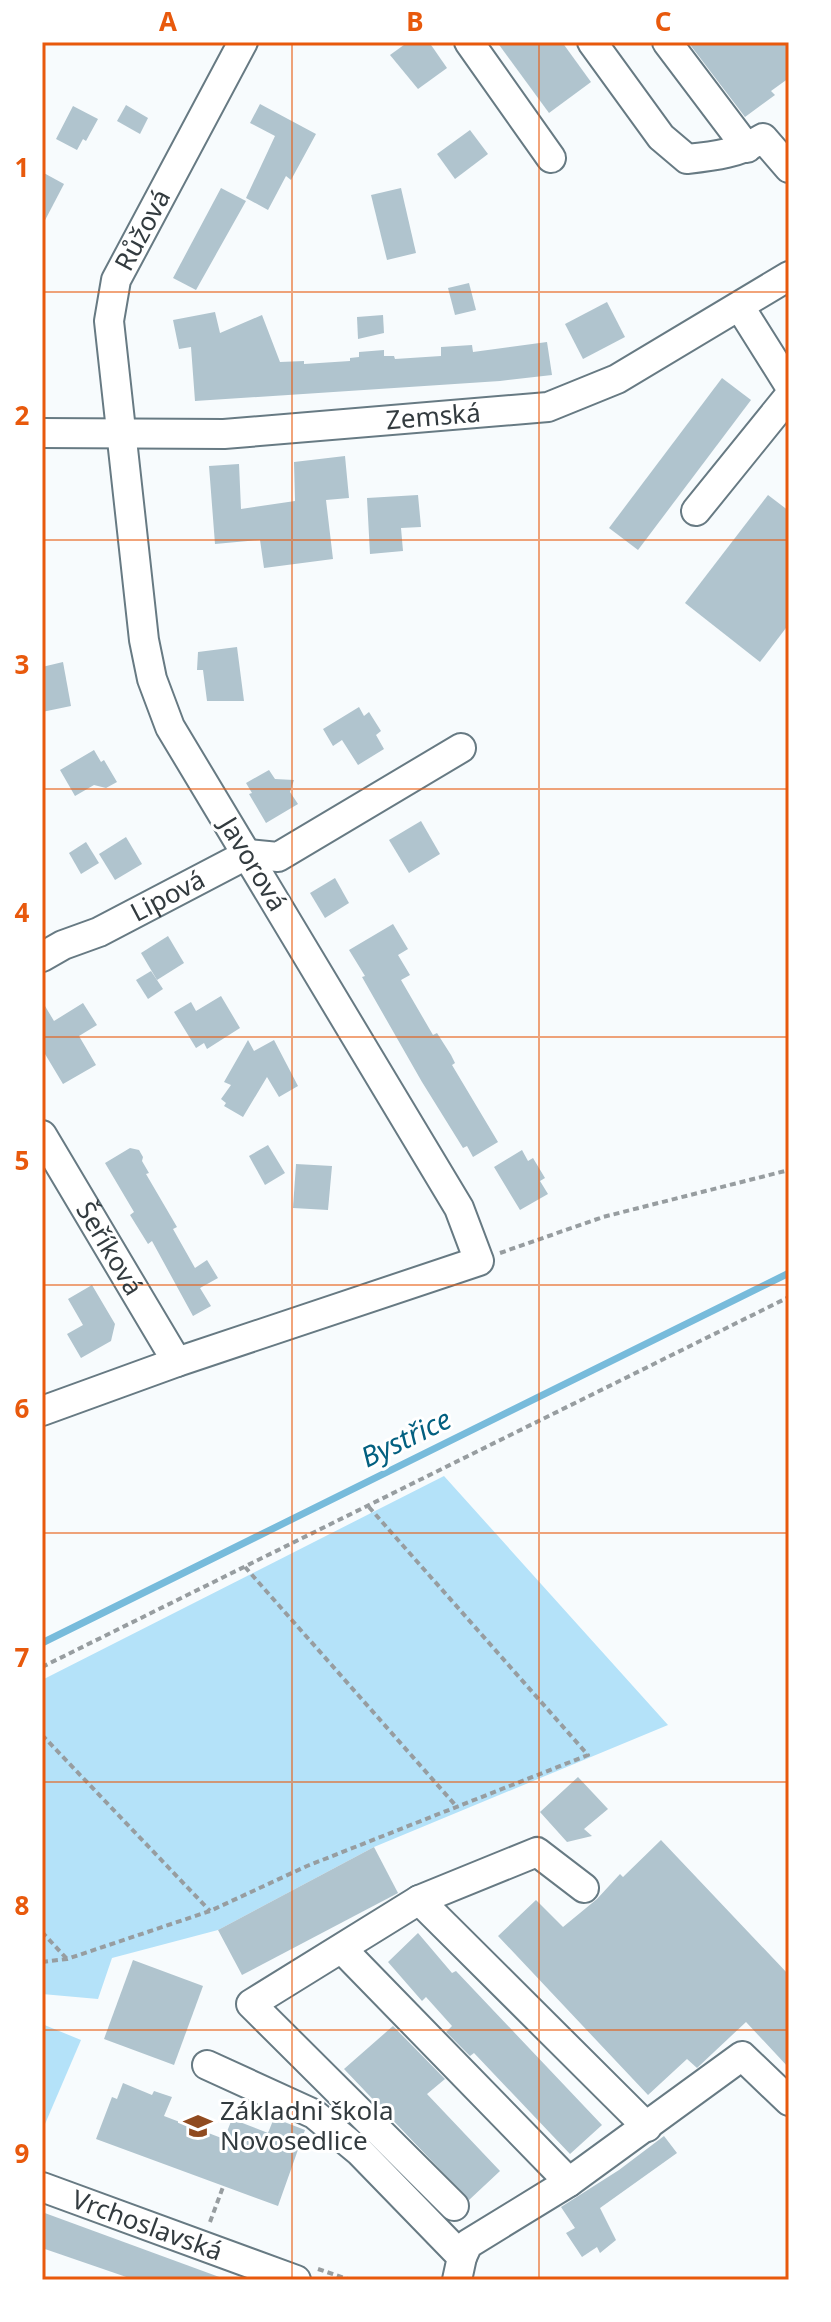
<svg xmlns="http://www.w3.org/2000/svg" width="831" height="2322" viewBox="0 0 831 2322" font-family="'Noto Sans',sans-serif">
  <style>
    .green { fill: #b4e2f9 }
    .lines { fill: none; stroke-linecap: round; stroke-linejoin: round }
    .stream { stroke: #77bbdb; stroke-width: 7 }
    .building { fill: #b0c4ce }
    .minor-casing { stroke: #677a83; stroke-width: 32 }
    .path { stroke: #979da0; stroke-width: 4; stroke-dasharray: 6 4; stroke-linecap: butt }
    .minor { stroke: #fff; stroke-width: 28 }
    .grid { fill: none; stroke: #e8590c; stroke-width: 2; stroke-opacity: 0.55 }
    .labels { text-anchor: middle; stroke-width: 6; stroke-linejoin: round; paint-order: stroke }
    .street-label { font-size: 26px; fill: #333b3f; stroke: #fff }
    .poi-label { font-size: 26px; fill: #333b3f; stroke: #fff; text-anchor: start }
    .water-label { font-size: 28px; font-style: italic; fill: #036080; stroke: #fff }
    .neatline { fill: none; stroke: #e8590c; stroke-width: 3 }
    .grid-label { font-size: 26px; text-anchor: middle; font-weight: bold; fill: #e8590c }
  </style>
  <rect width="100%" height="100%" fill="#f7fbfd"/>
  <g class="green">
    <polygon points="444,1476 668,1725 374,1847 218,1930 112,1958 98,1999 42,1994 42,1680"/>
    <polygon points="42,2024 81,2040 42,2131"/>
  </g>
  <g class="lines">
    <polyline class="stream" points="42,1643 789,1273"/>
  </g>
  <g class="building">
    <polygon points="408,42 429,42 447,68 418,89 390,55"/>
    <polygon points="497,42 562,42 591,82 549,113"/>
    <polygon points="688,42 789,42 789,78 771,91 775,95 745,117"/>
    <polygon points="260,104 316,134 291,180 286,176 268,210 246,198 275,136 250,123"/>
    <polygon points="126,105 148,118 140,134 117,121"/>
    <polygon points="73,106 98,119 86,141 83,139 77,150 56,139"/>
    <polygon points="470,130 488,154 455,179 437,154"/>
    <polygon points="42,172 64,184 42,226"/>
    <polygon points="221,188 246,201 196,290 173,278"/>
    <polygon points="401,188 416,253 387,260 371,195"/>
    <polygon points="469,283 476,310 455,315 448,288"/>
    <polygon points="607,302 625,337 583,359 565,324"/>
    <polygon points="215,312 220,333 262,315 280,362 304,361 304,364 350,361 350,358 359,357 359,352 384,350 384,356 394,356 395,359 441,356 441,347 472,345 473,352 547,342 552,375 500,381 195,401 191,347 179,349 173,320"/>
    <polygon points="383,315 384,333 358,339 357,317"/>
    <polygon points="722,378 751,400 638,550 609,528"/>
    <polygon points="345,456 349,498 326,500 333,559 264,568 260,540 215,544 209,466 239,464 241,509 295,501 294,462"/>
    <polygon points="418,495 421,527 401,528 403,551 370,554 367,498"/>
    <polygon points="768,495 789,511 789,624 760,662 685,603"/>
    <polygon points="237,647 244,701 207,701 203,670 197,670 198,652"/>
    <polygon points="63,662 71,706 42,712 42,667"/>
    <polygon points="359,707 364,716 369,712 381,731 376,735 384,749 358,765 342,740 333,746 323,729"/>
    <polygon points="94,750 101,762 104,760 117,782 106,788 94,785 75,796 60,770"/>
    <polygon points="269,770 275,779 294,780 290,792 298,804 266,823 249,794 252,793 246,783"/>
    <polygon points="421,821 440,854 409,873 389,840"/>
    <polygon points="126,837 142,864 115,880 99,854"/>
    <polygon points="86,842 99,863 81,874 69,853"/>
    <polygon points="335,878 349,903 325,918 310,893"/>
    <polygon points="393,924 408,949 398,955 410,975 401,980 433,1035 437,1033 451,1055 455,1063 452,1065 498,1142 473,1157 467,1146 463,1148 422,1082 362,977 365,976 349,950"/>
    <polygon points="168,936 184,963 157,980 141,953"/>
    <polygon points="151,971 163,989 148,999 136,980"/>
    <polygon points="221,996 240,1028 207,1049 204,1043 196,1048 174,1012 191,1002 196,1011"/>
    <polygon points="42,1001 54,1021 83,1003 97,1025 79,1036 96,1065 63,1084 42,1049"/>
    <polygon points="248,1040 254,1051 274,1040 298,1086 279,1097 267,1077 243,1117 224,1106 226,1103 221,1099 231,1085 224,1082"/>
    <polygon points="268,1145 285,1173 265,1185 249,1156"/>
    <polygon points="130,1148 139,1150 143,1157 142,1161 149,1173 146,1174 177,1227 173,1229 195,1268 207,1260 218,1278 200,1288 211,1306 193,1316 152,1241 148,1244 130,1215 134,1212 105,1163"/>
    <polygon points="522,1150 528,1161 533,1158 545,1178 540,1181 548,1194 520,1210 494,1167"/>
    <polygon points="296,1164 332,1166 328,1210 293,1208"/>
    <polygon points="92,1285 115,1324 111,1341 81,1358 67,1334 83,1325 68,1299"/>
    <polygon points="578,1777 608,1809 584,1829 592,1836 567,1842 540,1812"/>
    <polygon points="661,1840 789,1975 789,2068 746,2022 697,2068 687,2059 648,2095 498,1936 536,1900 563,1927 597,1899 620,1874 623,1877"/>
    <polygon points="374,1847 398,1893 242,1975 218,1930"/>
    <polygon points="418,1933 452,1973 456,1971 602,2125 570,2154 474,2053 470,2056 446,2032 452,2026 426,1997 422,2001 388,1962"/>
    <polygon points="133,1960 203,1986 174,2065 104,2039"/>
    <polygon points="393,2026 445,2079 427,2094 500,2171 469,2200 344,2069"/>
    <polygon points="123,2083 152,2095 154,2091 172,2097 164,2116 224,2139 232,2119 268,2133 274,2118 305,2130 278,2206 96,2139 112,2097 117,2099"/>
    <polygon points="664,2136 677,2153 600,2208 616,2240 600,2253 597,2247 582,2257 566,2233 575,2228 561,2207 619,2170"/>
    <polygon points="42,2212 222,2278 221,2280 135,2280 42,2248"/>
  </g>
  <g class="lines">
    <defs>
      <g id="minor">
        <polyline points="469,42 551,158"/>
        <path d="M592,42L661,137L687,159C716,156 739,153 763,138L789,168"/>
        <polyline points="667,42 747,148"/>
        <polyline points="740,307 789,385"/>
        <path id="s1" d="M42,433L224,434L548,407L617,379L789,276"/>
        <polyline points="696,511 789,396"/>
        <path id="s2" d="M42,957L63,945L99,932L248,854L278,857L461,748"/>
        <path id="s3" d="M42,1135L177,1362"/>
        <path id="s4" d="M42,1411L177,1362L479,1261L459,1208L170,727L152,679L144,640L109,321L116,280L243,42"/>
        <polyline points="419,1900 647,2127"/>
        <polyline points="343,1950 569,2182"/>
        <polyline points="207,2065 314,2114 360,2152 462,2257 457,2280"/>
        <path id="s5" d="M42,2187L296,2280"/>
        <polyline points="454,2206 251,2004 419,1900 537,1852 584,1888"/>
        <polyline points="462,2257 468,2244 569,2182 742,2056 789,2101"/>
      </g>
    </defs>
    <use href="#minor" class="minor-casing"/>
    <g class="path">
      <polyline points="500,1253 603,1217 789,1170"/>
      <polyline points="245,1567 457,1807"/>
      <polyline points="42,1667 789,1297"/>
      <polyline points="42,1735 210,1911"/>
      <polyline points="42,1932 67,1959"/>
      <polyline points="42,1962 67,1959 210,1911 307,1866 588,1755 368,1506"/>
      <polyline points="210,2222 223,2187"/>
      <polyline points="318,2269 350,2280"/>
    </g>
    <use href="#minor" class="minor"/>
  </g>
  <path class="grid" d="M292,42V2280M539,42V2280M42,292H789M42,540H789M42,789H789M42,1037H789M42,1285H789M42,1533H789M42,1782H789M42,2030H789"/>
  <defs>
    <symbol id="school-bare" viewBox="-9 -9 18 18"><path d="M0-5L7-2L0 1L-7-2ZM-4 1L0 2.5L4 1V4Q0 6-4 4Z" fill="#904b20" stroke="#fff" stroke-width="2.5" paint-order="stroke"/></symbol>
  </defs>
  <g fill-rule="evenodd">
    <use href="#school-bare" x="178" y="2106" width="40" height="40"/>
  </g>
  <g class="labels">
    <g class="street-label">
      <text dy="9" stroke="none"><textPath href="#s4" startOffset="1590">Růžová</textPath></text>
      <text dy="9" stroke="none"><textPath href="#s1" startOffset="392">Zemská</textPath></text>
      <text transform="translate(253 864) rotate(59)" y="9">Javorová</text>
      <text dy="9" stroke="none"><textPath href="#s2" startOffset="140">Lipová</textPath></text>
      <text dy="9" stroke="none"><textPath href="#s3" startOffset="132">Šeříková</textPath></text>
      <text dy="9" stroke="none"><textPath href="#s5" startOffset="112">Vrchoslavská</textPath></text>
    </g>
    <g class="poi-label">
      <text x="220" y="2120">Základni škola<tspan x="220" dy="30">Novosedlice</tspan></text>
    </g>
    <g class="water-label">
      <text transform="translate(406 1438) rotate(-26)" y="10">Bystřice</text>
    </g>
  </g>
  <rect width="831" height="2322" fill="none" stroke="#ffffff" stroke-width="88"/>
  <rect x="44" y="44" width="743" height="2234" class="neatline"/>
  <g class="grid-label">
    <text x="168" y="31">A</text>
    <text x="415" y="31">B</text>
    <text x="663" y="31">C</text>
    <text x="22" y="177">1</text>
    <text x="22" y="425">2</text>
    <text x="22" y="674">3</text>
    <text x="22" y="922">4</text>
    <text x="22" y="1170">5</text>
    <text x="22" y="1418">6</text>
    <text x="22" y="1667">7</text>
    <text x="22" y="1915">8</text>
    <text x="22" y="2163">9</text>
  </g>
</svg>
